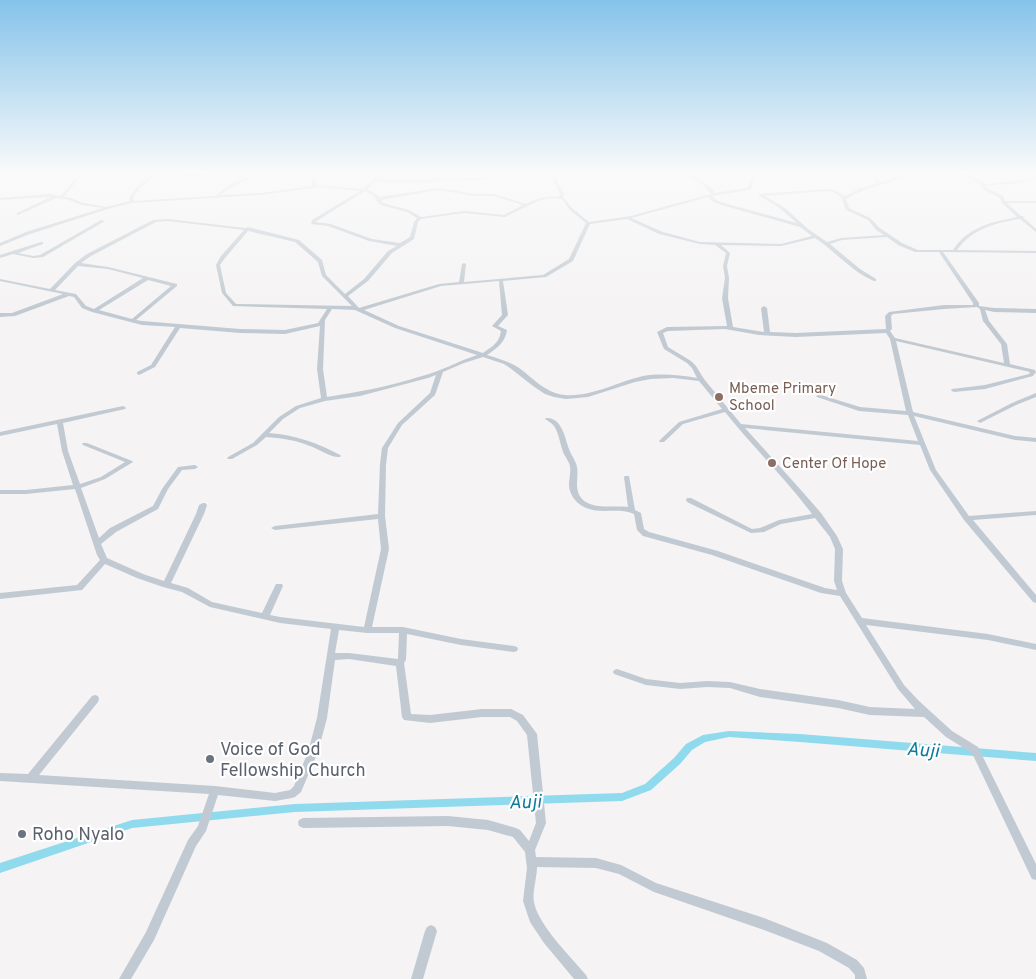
<svg xmlns="http://www.w3.org/2000/svg" width="1036" height="979" viewBox="0 0 1036 979" font-family="Overpass,sans-serif">
  <style>
    .lines { fill: none; stroke-linecap: round; stroke-linejoin: round }
    .canal { fill: #90daee; fill-rule: evenodd }
    .minor { fill: #c1cad2; fill-rule: evenodd }
    .education-dot { fill: #8d6e63; stroke: #fff; stroke-width: 2 }
    .worship-dot { fill: #6b7280; stroke: #fff; stroke-width: 2 }
    .labels { text-anchor: middle; stroke-width: 4.5; stroke-linejoin: round; paint-order: stroke }
    .education-label { font-size: 15px; fill: #785e54; stroke: #fff; text-anchor: start }
    .near-worship-label { font-size: 18px; fill: #5b616d; stroke: #fff; text-anchor: start }
    .near-water-label { font-size: 19px; font-style: italic; fill: #0c7c9b; stroke: #fff }
  </style>
  <rect width="100%" height="100%" fill="#f5f3f3"/>
  <g class="lines">
    <polygon class="canal" points="729,731 800,734 1036,753 1036,761 800,742 729,737 705,742 692,750 680,764 651,790 622,801 295,812 132,828 0,873 0,863 132,820 295,804 622,793 645,784 674,758 686,744 703,735"/>
    <g class="minor">
      <path d="M80,172H84L64,197L71,198L83,203L106,207L130,201L129,198L137,187L154,172H172L212,176L220,172H226L212,178L159,173L139,189L133,198L134,201L215,196L228,186L241,179L262,172H273C268,174 262,174 257,176C243,180 231,187 220,195L261,193L312,186V175L308,172H314L316,174V185L363,189L375,178L378,172H382L377,180L436,179L424,172H429L441,179L492,177L494,178L492,179L429,182H375L367,189L376,194L379,197L438,188L475,194H494L526,204C537,198 547,196 559,197L560,193L553,182V172H557V182L564,193L563,197L572,208L589,222L631,216L711,194L703,185L679,172C692,172 708,183 715,193L747,188L748,187C750,179 753,172 763,172L754,179L752,188L749,190L712,196L716,200L727,204L797,223L777,206L759,196V194L828,189L835,190L845,196L859,189L877,183L867,172H871L881,182L910,172H916C893,184 868,185 846,199L849,208L870,218L880,228L902,243L918,250H953C968,227 991,222 1017,217L1002,203L1000,198L984,190L980,184L970,179L968,176L932,172L970,174H971L973,177L983,182L984,184L1019,181L1036,176V178L1019,183L985,186L987,188L1003,196L1005,201H1036V203H1007L1021,216H1023L1024,218L1036,229V232L1020,219C996,223 972,229 957,250L1036,251V253L943,252L979,303V306L994,308L1036,309V313L994,312L985,310L989,321L1007,344L1010,364L1035,370L1036,374L1035,373L1033,376L985,389L954,392L952,391L951,390L952,389L985,385L1029,374L1030,372L896,341L913,412L1015,436L1036,438V442L1015,440L914,416L936,470L969,516L1036,511V515L973,520L1036,595V603L1033,602L964,520L930,470L920,445L745,428L800,489L821,513L837,536L843,549L842,581L846,593L862,618L988,634L1036,644V650L988,640L866,625L904,685L919,701L952,731L978,747L1036,864V880L1032,879L972,753L946,737L924,717L870,715L838,708L760,697L730,688L707,687L680,689L646,685L614,674L613,672L614,670L617,669L646,679L680,683L707,681L730,682L760,689L838,700L870,707L915,709L898,689L840,596L821,593L712,555L643,536L637,530L634,514C618,507 600,515 584,507C576,503 569,494 569,485C569,479 571,472 570,466C569,461 565,457 563,452C560,444 559,433 554,426C552,423 548,421 545,419L546,418C562,417 565,438 569,449C571,455 576,461 577,467C579,479 573,490 583,500C595,510 614,505 628,507L624,477L625,476H629L635,510L641,513L644,529L649,532L718,551L825,588L837,590L834,581L835,549L830,537L815,518L781,524L764,532L751,533L687,502L686,500L687,498H691L752,529L760,528L779,520L812,514C785,478 753,447 725,412L683,424L664,442H660L659,441L660,440L679,422L722,409L699,381L673,378L651,379L635,382L588,397L566,399L554,397L545,394L533,386L510,368L504,364L483,357L464,363L443,372L435,395L402,425L388,448L386,464L385,516L389,549L372,627H403L461,639L514,646L517,647L518,649L517,651L514,652L461,645L407,634L406,660L404,663L411,714L430,715L482,709H511L523,715L537,734L546,823L535,850L536,857L596,858L621,865L656,883L764,918L827,943L857,960L864,968L867,979H855V975L849,968L819,951L764,930L654,892L619,874L596,868L537,867C537,877 532,893 534,902C538,925 571,957 586,975L588,979H574L544,943L530,922L523,901L527,868L525,852L513,837L488,830L448,826L303,828L299,826L298,823L299,820L303,818L448,816L488,820L516,828L520,830L529,841L536,823L527,735L517,721L510,717H482L430,723L404,720L402,717L396,666L349,659L335,660L327,718L318,752L301,792L295,797L292,798L275,801L218,795L206,831L196,846L154,940L131,979H119L146,932L188,840L198,826L209,794L0,781V773L28,774L92,696L95,695L98,696L99,699L98,702L39,775L215,786L275,793L290,790L294,786L308,752L317,718L331,629L280,623L210,607L182,592L163,587L137,578L105,564L82,590L0,599V593L77,585L100,560L97,555L75,489L26,494H0V490H26L73,485L62,451L57,424L0,436V432L123,406L125,407L126,408L125,409L63,423L68,451L80,484L101,477L125,462L83,445L82,444L83,443H87L132,461L133,462L105,479L81,488L99,538L110,528L153,506L162,489L178,467L195,465L198,467L195,469L182,470L168,489L158,509L116,532L101,544L107,558L143,574L164,581L196,514L199,505L203,503H205L207,505L204,514L171,583L188,588L212,602L262,613L275,586L276,584H282L283,586L270,615L280,617L364,627L381,549L378,519L275,530L271,528L275,526L378,514L380,464L382,448L398,423L430,393L436,375L428,378L360,396L325,401L300,408L283,419L269,433C295,435 318,443 340,455L341,456L340,457C331,458 319,449 310,446C296,440 281,438 266,437L257,445L232,459H228L227,458L228,457L253,443L279,417L296,406L321,398L317,369L320,326L285,334L240,333L180,328L155,367L139,375L137,374V372L151,365L175,327L142,325L92,312L82,308L74,297L69,296L15,316L0,317V313H12L63,294L0,281V279L50,289L75,263L87,254L153,220L168,219L246,228L248,227L299,240L322,260L326,275L345,294L364,279L388,251L397,246L369,241L328,226L311,224L312,220L360,191L320,187L261,195L132,203L111,208L30,234L0,246V243L26,232L103,208L82,205L69,200L56,198L18,215H17V213L51,197L0,200V198L49,194L61,196ZM438,190L475,196H494L523,205L504,215L464,211L421,217L409,210L383,203L381,200ZM365,191L374,196L376,200L381,205L407,212L417,218L414,222L410,237L400,243L372,239L331,224L315,222ZM828,191L833,192L841,197L846,210L868,220L876,230L884,235L841,238L827,242L808,229L785,208L765,196ZM708,197L714,202L725,206L800,227L812,236L781,244L700,242L663,232L631,218ZM549,198L562,199L570,210L586,223L569,259L543,275L464,282L466,264L464,263L462,264L459,282L439,284L359,308L348,296L368,281L392,253L414,239L418,222L421,219L464,213L505,217L538,201ZM627,219L659,234L700,244L715,245L726,253L723,266L725,278L722,298L727,326L667,327L657,332L664,349L687,363L692,368L697,378C679,375 661,373 643,376C617,382 592,397 565,395C544,393 533,377 516,366C507,361 497,358 487,355C497,348 505,343 507,330L498,326L508,315L503,281L546,277L573,261L590,224ZM168,221L244,230L221,256L216,265L222,293L233,306L327,309L318,323L285,330L240,329L142,321L136,320L177,286V284L108,267L81,263L91,256L156,222ZM248,231L295,242L318,262L322,276L352,306L236,304L226,293L220,265L225,258ZM887,237L898,245L915,252H939L973,303V305H944L889,312L885,316L886,329L796,333L770,332L767,308L764,306L761,308L764,332L733,327L728,298L729,278L727,266L730,253L721,245L781,246L815,238C835,251 852,272 874,281H876V279L860,269L830,244L842,240ZM78,266L108,269L143,278L94,309L86,306L76,294L55,290ZM148,280L171,286L132,319L99,310ZM499,281L502,315L492,326L501,331C499,344 492,346 483,353L399,326L364,310L441,286ZM977,307L980,309L983,321L1001,344L1004,363L895,338L890,331L892,329L891,316L893,314L944,309ZM332,309L355,310L395,328L477,355C459,361 441,371 422,376C391,386 359,392 327,397L323,369L325,320ZM725,329L759,335L796,337L886,333L890,339L906,411L860,407L821,395L819,394L816,396L817,397L859,411L908,415L918,441L741,424L704,379L696,366L691,361L668,347L663,333L668,331ZM339,630L367,633H399L398,659L349,653H335Z"/>
      <polygon points="101,220 105,221 43,257 33,258 13,254 0,258 0,255 41,242 43,242 43,244 18,253 33,256 40,255"/>
      <polygon points="1036,393 1036,397 1016,405 980,423 977,421 1012,403"/>
      <polygon points="431,925 435,927 437,931 423,979 411,979 425,931 427,927"/>
    </g>
  </g>
  <linearGradient id="sky" x2="0" y2="1"><stop stop-color="#85c3ea"/><stop offset="0.56" stop-color="#fafafa"/><stop offset="1" stop-color="#fafafa" stop-opacity="0"/></linearGradient>
  <rect width="1036" height="309" fill="url(#sky)"/>
  <g class="education-dot">
    <circle cx="719" cy="397" r="5"/>
    <circle cx="772" cy="463" r="5"/>
  </g>
  <g class="worship-dot">
    <circle cx="210" cy="759" r="5"/>
    <circle cx="22" cy="834" r="5"/>
  </g>
  <g class="labels">
    <g class="education-label">
      <text x="729" y="393">Mbeme Primary<tspan x="729" dy="17">School</tspan></text>
      <text x="782" y="468">Center Of Hope</text>
    </g>
    <g class="near-worship-label">
      <text x="220" y="755">Voice of God<tspan x="220" dy="21">Fellowship Church</tspan></text>
      <text x="32" y="840">Roho Nyalo</text>
    </g>
    <g class="near-water-label">
      <text transform="translate(923 749) rotate(4)" y="7">Auji</text>
      <text transform="translate(525 801) rotate(-2)" y="7">Auji</text>
    </g>
  </g>
</svg>
